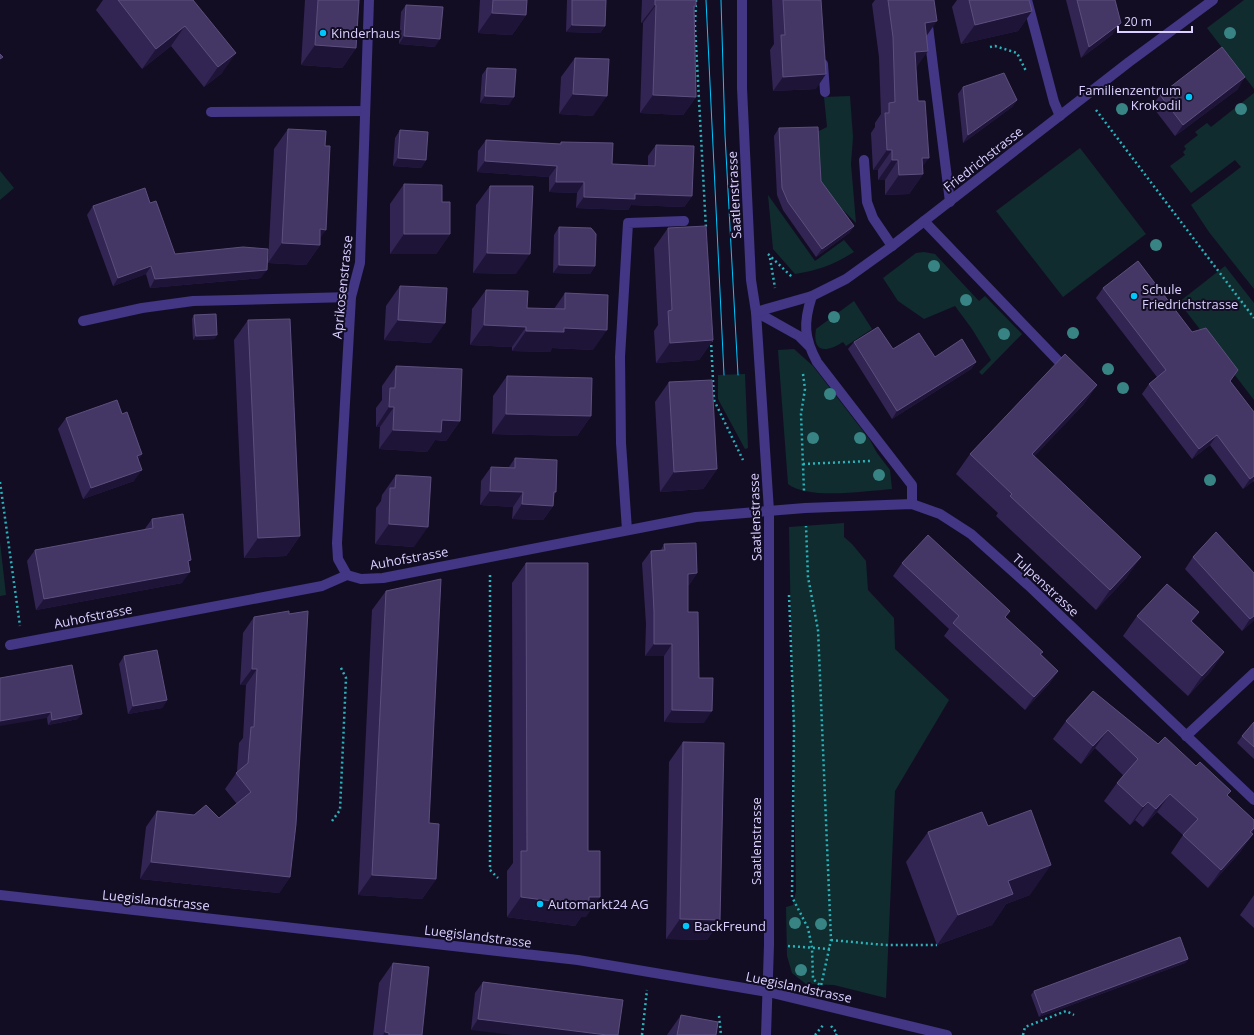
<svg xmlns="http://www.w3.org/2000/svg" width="1254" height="1035" viewBox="0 0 1254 1035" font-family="'Open Sans',sans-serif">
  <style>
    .green { fill: #102c2e }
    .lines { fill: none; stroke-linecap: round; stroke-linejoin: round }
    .path { stroke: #29b3ba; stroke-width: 2.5; stroke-dasharray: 2 3; stroke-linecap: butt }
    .lane { stroke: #423685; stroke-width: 10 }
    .street { stroke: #423685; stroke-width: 10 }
    .tram { stroke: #00c7fb; stroke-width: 1 }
    .tree { fill: #388383 }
    .wall { fill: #332553 }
    .shaded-wall { fill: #1e1438 }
    .building { fill: #453765; stroke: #5c4f7e }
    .poi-dot { fill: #00c7fb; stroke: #130d24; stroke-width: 1.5 }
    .labels { text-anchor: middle; stroke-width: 4; stroke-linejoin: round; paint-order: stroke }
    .poi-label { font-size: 13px; fill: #dbd0ff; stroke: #130d24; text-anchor: start }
    .street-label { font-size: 13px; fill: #dbd0ff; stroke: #130d24 }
  </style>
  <rect width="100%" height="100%" fill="#130d24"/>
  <g class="green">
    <polygon points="1244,0 1254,0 1254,89 1207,28"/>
    <polygon points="1254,93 1254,289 1209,232 1191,205 1241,167 1235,160 1191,193 1170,166 1185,155 1183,152 1186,149 1184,146 1198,135 1195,132 1207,123 1211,127"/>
    <polygon points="850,96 853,137 851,164 856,223 820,187 817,132 827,127 824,97"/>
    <polygon points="1080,148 1146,234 1063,297 996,211"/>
    <polygon points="0,171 14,188 0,200"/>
    <path d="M768,195L815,261L844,240L854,252C833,265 819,270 795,274L773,249Z"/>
    <polygon points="924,252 935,254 979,301 985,296 1022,334 982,375 979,372 991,360 972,329 955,306 924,319 898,301 883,278 916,253"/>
    <polygon points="1225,266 1254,303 1254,400 1179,302"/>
    <path d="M854,301L872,329L846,346L843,342C826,353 812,353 816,329Z"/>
    <path d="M794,349L813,366L870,440L877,453L890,470L892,489C866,491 808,500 788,484L778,350Z"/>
    <polygon points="745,374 748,448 745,449 718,399 718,375"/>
    <polygon points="844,523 844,537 852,544 866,561 868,590 894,618 895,649 949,700 895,791 886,998 834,985 806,984 792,973 787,956 786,907 793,905 796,891 789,527"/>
    <polygon points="0,542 6,595 0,596"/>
  </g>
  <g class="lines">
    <g class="path">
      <polyline points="696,0 695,26 706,229"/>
      <polyline points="990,47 995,46 1017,53 1026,71"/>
      <polyline points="1096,110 1254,318"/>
      <polyline points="768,254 792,277"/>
      <polyline points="770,258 775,288"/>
      <polyline points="711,340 714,400 743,460"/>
      <polyline points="803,374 805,389 801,414 804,491"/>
      <polyline points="803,464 870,461"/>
      <polyline points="0,482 20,626"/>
      <polyline points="490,575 490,870 498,878"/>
      <polyline points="789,595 794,726 792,897 808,928 812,948 813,979 821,986 831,940 818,630 808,577 806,526"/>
      <polyline points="332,821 340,810 346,678 340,666"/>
      <polyline points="831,940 885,945 937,945"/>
      <polyline points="788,946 830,949"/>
      <polyline points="719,1016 721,1035"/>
      <polyline points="831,1026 837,1033 836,1035"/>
      <polyline points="642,1035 647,990"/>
      <polyline points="815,1035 824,1024"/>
      <polyline points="1023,1035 1025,1027 1066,1011 1074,1015"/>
    </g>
    <g class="lane">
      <polyline points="918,0 925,9 928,26 950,202"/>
      <polyline points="1027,0 1054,102 1060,116"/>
      <polyline points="823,64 825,92"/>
      <polyline points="211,112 365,111"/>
      <polyline points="864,160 867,202 873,218 892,246"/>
      <polyline points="924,221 1067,370"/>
      <path d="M812,296C803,323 804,338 817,362L912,485V504"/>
      <polyline points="756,312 799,336 809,346"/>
      <polyline points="83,321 142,308 193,301 351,297"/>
      <polyline points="627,530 621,443 620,357 628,223 684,221"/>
    </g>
    <g class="street">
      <polyline points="742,0 742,88 751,280 756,312 769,511 769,945 766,1035"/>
      <polyline points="756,312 812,296 846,279 892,246 1129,62 1213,0"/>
      <polyline points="347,575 338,559 337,543 351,297 360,263 369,0"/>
      <polyline points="10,645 322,586 347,575 361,579 383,578 696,517 805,508 912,504 940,514 971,534 1028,585 1254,800"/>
      <polyline points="1186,736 1254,673"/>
      <polyline points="0,895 578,960 768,992 947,1035"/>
    </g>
    <g class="tram">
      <polyline points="706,0 724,375"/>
      <polyline points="721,0 725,135 738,375"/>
    </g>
  </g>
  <g class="tree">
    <circle cx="1230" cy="33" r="6"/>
    <circle cx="1122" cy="109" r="6"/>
    <circle cx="1241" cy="109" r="6"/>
    <circle cx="1156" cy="245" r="6"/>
    <circle cx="934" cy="266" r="6"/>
    <circle cx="966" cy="300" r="6"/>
    <circle cx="834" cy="317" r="6"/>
    <circle cx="1073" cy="333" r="6"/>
    <circle cx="1004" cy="334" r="6"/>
    <circle cx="1108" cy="369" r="6"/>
    <circle cx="1123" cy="388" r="6"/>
    <circle cx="830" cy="394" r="6"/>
    <circle cx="813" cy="438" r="6"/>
    <circle cx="860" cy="438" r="6"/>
    <circle cx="879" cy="475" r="6"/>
    <circle cx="1210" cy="480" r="6"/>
    <circle cx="795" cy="923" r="6"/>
    <circle cx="821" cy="924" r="6"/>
    <circle cx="801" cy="970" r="6"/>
  </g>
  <g class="wall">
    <polygon points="103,0 193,0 222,73 204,87 171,46 142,69 96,10"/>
    <polygon points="305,0 359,0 356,48 342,68 301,65"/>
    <polygon points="480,0 527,0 526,15 512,35 478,33"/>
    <polygon points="567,0 606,0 605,26 600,33 566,32"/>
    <polygon points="642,0 696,0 696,6 694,9 696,97 683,115 640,113 643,23 641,23"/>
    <polygon points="772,0 821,0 816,89 773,91 770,50 774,44 772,1"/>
    <polygon points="875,0 922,0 927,36 916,68 923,174 909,194 885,195 885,180 878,180 878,170 873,170 871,133 875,127 875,123 881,114 879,57 872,4"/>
    <polygon points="957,0 1029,0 1032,11 1018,31 961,44 952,7"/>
    <polygon points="1066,0 1115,0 1113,34 1081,58"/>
    <polygon points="406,5 435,47 399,44 401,12"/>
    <polygon points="575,58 593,116 559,114 561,77"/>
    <polygon points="487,68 509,105 480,103 482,75"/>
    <polygon points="963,87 1017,100 1012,107 963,143 958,94"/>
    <polygon points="1238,89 1175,136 1152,106 1160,95"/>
    <polygon points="779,128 821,181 854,226 849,233 816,257 783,210 777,195 774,136"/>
    <polygon points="288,129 320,238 320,245 306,265 268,263 274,149"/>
    <polygon points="400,130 426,160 421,168 393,166 395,138"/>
    <polygon points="486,140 560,144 561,142 612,164 648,166 648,156 656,145 692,196 684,207 631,205 628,210 576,208 577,193 549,192 549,177 477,172 478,151"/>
    <polygon points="404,184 442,202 450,234 436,254 390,254 390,204"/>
    <polygon points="490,186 516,274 473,273 476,205"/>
    <polygon points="150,203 175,254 261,278 150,288 146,274 113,286 87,215 93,206"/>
    <polygon points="559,227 595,266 590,274 553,273 554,235"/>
    <polygon points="668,228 713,340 699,360 656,363 654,331 658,325 654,248"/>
    <polygon points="400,286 431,343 384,340 386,306"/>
    <polygon points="1103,288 1230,381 1254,412 1254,482 1253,481 1243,489 1210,445 1192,459 1142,394 1149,384 1157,377 1096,298"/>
    <polygon points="486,290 527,308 554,309 565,293 593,350 552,348 550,352 512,351 512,347 470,345 472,309"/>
    <polygon points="194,315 215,339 193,340 192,319"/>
    <polygon points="248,320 300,536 286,556 244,558 234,340"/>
    <polygon points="854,342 935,357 976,362 971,369 892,419 848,349"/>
    <polygon points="396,366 460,421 446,441 435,440 427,452 379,449 380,427 376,427 376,408 382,400 382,386"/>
    <polygon points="507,376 591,416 577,436 492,434 493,396"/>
    <polygon points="669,382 717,469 703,489 660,492 655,402"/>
    <polygon points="1097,385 1083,405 1034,456 1127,577 1096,610 996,516 998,513 956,474 970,454"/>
    <polygon points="122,414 142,454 138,460 134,481 83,499 58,429 66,418"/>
    <polygon points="515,458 554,496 553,506 543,520 512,519 513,507 480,505 481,481 491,467 509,467"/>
    <polygon points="396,475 414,547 375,544 376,508 381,501 382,495"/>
    <polygon points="152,519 189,564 182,583 36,610 27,561 35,550 144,530"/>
    <polygon points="664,544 697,573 689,585 688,585 688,612 699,678 704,723 664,722 664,656 645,656 646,624 642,563 651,551 661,550"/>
    <polygon points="1193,557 1254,620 1242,631 1185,569"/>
    <polygon points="526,563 586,917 581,917 575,926 507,917 507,871 513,863 512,583"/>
    <polygon points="902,563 1006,618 1043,652 1041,654 1058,671 1049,684 1025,710 944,636 949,629 893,576"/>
    <polygon points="386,591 429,823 436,879 422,899 358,895 372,610"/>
    <polygon points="1199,612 1192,622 1224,652 1210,672 1188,696 1123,636 1137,616"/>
    <polygon points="254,617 290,877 279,893 140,879 146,827 157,811 219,818 237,804 225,789 237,772 239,743 243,738 246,685 240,685 243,633"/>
    <polygon points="124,656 167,700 162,708 128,714 119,664"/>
    <polygon points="0,678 78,719 48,725 47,718"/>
    <polygon points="1093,691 1158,744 1227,795 1254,820 1254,829 1252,833 1253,834 1240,852 1208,888 1171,853 1183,835 1157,812 1143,827 1135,820 1130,825 1104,801 1117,783 1123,775 1095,748 1081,764 1053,739 1066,721"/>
    <polygon points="1254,722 1254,759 1237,743 1242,736"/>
    <polygon points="683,742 720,920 707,940 666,939 669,762"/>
    <polygon points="988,826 1030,895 1006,904 992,925 937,945 906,862 928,832"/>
    <polygon points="1254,895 1254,928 1240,915"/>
    <polygon points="1188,959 1185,963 1039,1017 1031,995 1034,991"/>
    <polygon points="393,963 422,1035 373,1035 379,983"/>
    <polygon points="483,982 623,1000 471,1030 475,993"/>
    <polygon points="681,1015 716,1035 667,1035"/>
  </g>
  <g class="shaded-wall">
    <polygon points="655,5 656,5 643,23 641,23"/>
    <polygon points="1032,11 1018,31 961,44 975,25"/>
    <polygon points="492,13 526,15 512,35 478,33"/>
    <polygon points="937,21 923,41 925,23"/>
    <polygon points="1121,23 1113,34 1081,58 1089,47"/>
    <polygon points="572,25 605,26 600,33 566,32"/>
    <polygon points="185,26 171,46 142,69 156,49"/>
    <polygon points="404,36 440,39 435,47 399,44"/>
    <polygon points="315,45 356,48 342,68 301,65"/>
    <polygon points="928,51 914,71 915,52"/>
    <polygon points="236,53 222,73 204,87 218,67"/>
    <polygon points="826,74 816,89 773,91 783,77"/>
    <polygon points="1245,77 1238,89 1175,136 1183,125"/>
    <polygon points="573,94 607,96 593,116 559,114"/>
    <polygon points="653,95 696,97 683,115 640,113"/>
    <polygon points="485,96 514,97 509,105 480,103"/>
    <polygon points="1017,100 1012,107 963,143 968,135"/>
    <polygon points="887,150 892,150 878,170 873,170"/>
    <polygon points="398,158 426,160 421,168 393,166"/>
    <polygon points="922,158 929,158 917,174 923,174 909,194 885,195 899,175"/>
    <polygon points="892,160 898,160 885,180 878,180"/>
    <polygon points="485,161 557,166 549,177 477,172"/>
    <polygon points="556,182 584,182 577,193 549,192"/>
    <polygon points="635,194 692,196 684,207 631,205 628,210 576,208 584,197"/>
    <polygon points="854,226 849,233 816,257 822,249"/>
    <polygon points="320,229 326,230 315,245 320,245 306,265 268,263 282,243"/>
    <polygon points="404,234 450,234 436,254 390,254"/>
    <polygon points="487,253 530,254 516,274 473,273"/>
    <polygon points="559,265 595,266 590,274 553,273"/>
    <polygon points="151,266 146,274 113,286 118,278"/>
    <polygon points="267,270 261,278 150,288 155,279"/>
    <polygon points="398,320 445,323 431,343 384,340"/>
    <polygon points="484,325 526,327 512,347 470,345"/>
    <polygon points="564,328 607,330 593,350 552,348 550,352 512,351 526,331"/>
    <polygon points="217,335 215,339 193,340 196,336"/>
    <polygon points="713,340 699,360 656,363 670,343"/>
    <polygon points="976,362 971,369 892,419 897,411"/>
    <polygon points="1097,385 1083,405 1018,474 1032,454"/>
    <polygon points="389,407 394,407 380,427 376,427"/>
    <polygon points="506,414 591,416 577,436 492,434"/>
    <polygon points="442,420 460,421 446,441 435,440 427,452 379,449 393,430"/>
    <polygon points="1217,435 1210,445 1192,459 1199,449"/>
    <polygon points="142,454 134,465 137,456"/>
    <polygon points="717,469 703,489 660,492 674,472"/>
    <polygon points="142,470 134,481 83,499 91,488"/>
    <polygon points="1254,476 1254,479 1253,481 1243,489 1250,479"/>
    <polygon points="490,491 523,492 513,507 480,505"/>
    <polygon points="554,492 556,492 547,506 553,506 543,520 512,519 522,504"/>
    <polygon points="389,524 428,527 414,547 375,544"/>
    <polygon points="300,536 286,556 244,558 258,538"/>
    <polygon points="1141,557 1127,577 1096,610 1110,590"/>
    <polygon points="190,572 182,583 36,610 44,599"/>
    <polygon points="697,573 689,585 680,586 688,574"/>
    <polygon points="1199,612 1185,632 1191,621"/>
    <polygon points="1254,616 1254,620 1242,631 1250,619"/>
    <polygon points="654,644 672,644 664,656 645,656"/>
    <polygon points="1224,652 1210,672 1188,696 1202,676"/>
    <polygon points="252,669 257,669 246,685 240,685"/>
    <polygon points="1058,671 1049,684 1025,710 1034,697"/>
    <polygon points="167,700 162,708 128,714 133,706"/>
    <polygon points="672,710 712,711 704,723 664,722"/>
    <polygon points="51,712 47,718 0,726 0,721"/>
    <polygon points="82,714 78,719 48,725 52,720"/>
    <polygon points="1108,730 1095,748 1081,764 1093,746"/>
    <polygon points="1170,794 1157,812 1143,827 1156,809"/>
    <polygon points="1148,802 1135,820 1130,825 1143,807"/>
    <polygon points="1253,834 1240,852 1208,888 1221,870"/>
    <polygon points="151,862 290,877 279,893 140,879"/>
    <polygon points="1051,865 1030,895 1006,904 992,925 937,945 958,915 1008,881"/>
    <polygon points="372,875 436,879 422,899 358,895"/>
    <polygon points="521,897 600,897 586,917 581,917 575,926 507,917"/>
    <polygon points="680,919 720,920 707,940 666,939"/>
    <polygon points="1188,959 1185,963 1039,1017 1042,1013"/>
    <polygon points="478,1019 607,1035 513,1035 471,1030"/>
    <polygon points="385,1032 389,1033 387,1035 383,1035"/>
  </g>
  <g class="building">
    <polygon points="118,0 193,0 236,53 218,67 185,26 156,49"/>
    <polygon points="318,0 359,0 356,48 315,45"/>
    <polygon points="493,0 527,0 526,15 492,13"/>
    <polygon points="572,0 606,0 605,26 572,25"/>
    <polygon points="655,0 696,0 696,6 694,6 696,97 653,95 656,5 655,5"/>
    <polygon points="783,0 821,0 826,74 783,77 781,35 785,35"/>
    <polygon points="888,0 934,0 937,21 925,23 928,51 915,52 918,101 925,101 929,158 922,158 923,174 899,175 898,160 892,160 892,150 887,150 885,113 889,113 889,103 895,102 893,37"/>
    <polygon points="969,0 1029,0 1032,11 975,25"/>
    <polygon points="1077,0 1115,0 1121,23 1089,47"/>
    <polygon points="406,5 443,7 440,39 404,36"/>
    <polygon points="1222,47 1245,77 1183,125 1160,95"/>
    <polygon points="0,54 3,57 0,59"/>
    <polygon points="575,58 609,59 607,96 573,94"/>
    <polygon points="487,68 516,69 514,97 485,96"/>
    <polygon points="1004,73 1017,100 968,135 963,87"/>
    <polygon points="818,127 821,181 854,226 822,249 788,202 782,188 779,128"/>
    <polygon points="288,129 326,131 325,146 330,146 326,230 320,229 320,245 282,243"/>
    <polygon points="400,130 428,132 426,160 398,158"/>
    <polygon points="486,140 561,144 561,142 613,143 612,164 655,166 656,145 694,146 692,196 635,194 635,199 584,197 584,182 556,182 557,166 485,161"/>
    <polygon points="404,184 442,185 442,202 450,202 450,234 404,234"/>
    <polygon points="490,186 533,186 530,254 487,253"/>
    <polygon points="145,188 150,203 156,201 175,254 243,247 268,249 267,270 155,279 151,266 118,278 93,206"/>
    <polygon points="706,226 713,340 670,343 668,311 672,310 668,228"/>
    <polygon points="559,227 591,228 596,234 595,266 559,265"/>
    <polygon points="1138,261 1192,332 1206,328 1238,370 1230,381 1254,412 1254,476 1250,479 1217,435 1199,449 1149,384 1166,370 1103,288"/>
    <polygon points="400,286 447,288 445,323 398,320"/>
    <polygon points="486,290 528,291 527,308 565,309 565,293 608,295 607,330 564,328 564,332 526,331 526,327 484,325"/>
    <polygon points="216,314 217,335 196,336 194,315"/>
    <polygon points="290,319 300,536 258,538 248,320"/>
    <polygon points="878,327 893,349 919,333 935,357 962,339 976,362 897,411 854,342"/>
    <polygon points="1065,354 1097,385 1032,454 1141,557 1110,590 1010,496 1012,494 970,454"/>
    <polygon points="396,366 462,369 460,421 442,420 441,432 393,430 394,407 389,407 390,388 395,388"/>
    <polygon points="507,376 592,378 591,416 506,414"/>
    <polygon points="712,380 717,469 674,472 669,382"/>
    <polygon points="117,400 122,414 127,412 142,454 137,456 142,470 91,488 66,418"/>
    <polygon points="515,458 557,460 556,492 554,492 553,506 522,504 523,492 490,491 491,467 515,468"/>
    <polygon points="396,475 431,477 428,527 389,524 390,488 395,488"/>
    <polygon points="183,514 191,560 188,561 190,572 44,599 35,550 153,528 152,519"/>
    <polygon points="1216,532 1254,573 1254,616 1250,619 1193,557"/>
    <polygon points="928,535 1010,611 1005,617 1043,652 1040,654 1058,671 1034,697 953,623 959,616 902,563"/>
    <polygon points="696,543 697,573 688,574 688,612 698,612 699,678 713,678 712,711 672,710 672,644 654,644 654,612 651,551 665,550 664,544"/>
    <polygon points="526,563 588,563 588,851 600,851 600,897 589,897 589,906 521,897 521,851 527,851"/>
    <polygon points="441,579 429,823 439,824 436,879 372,875 386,591"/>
    <polygon points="1167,584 1199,612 1191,621 1224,652 1202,676 1137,616"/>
    <polygon points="289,611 289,614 308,611 296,824 290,877 151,862 157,811 194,815 206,805 219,818 251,792 236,773 248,763 251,727 254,727 257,669 252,669 254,617"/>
    <polygon points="157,650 167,700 133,706 124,656"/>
    <polygon points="72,665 82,714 52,720 51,712 0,721 0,678"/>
    <polygon points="1093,691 1158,744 1165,737 1196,766 1200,762 1231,791 1227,795 1254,820 1254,828 1250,832 1253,834 1221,870 1183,835 1198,819 1170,794 1156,809 1148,802 1143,807 1117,783 1138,759 1108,730 1093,746 1066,721"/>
    <polygon points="1254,722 1254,747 1242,736"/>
    <polygon points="683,742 724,743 720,920 680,919"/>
    <polygon points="1031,810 1051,865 1008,881 1013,894 958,915 928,832 982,812 988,826"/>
    <polygon points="1180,937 1188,959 1042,1013 1034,991"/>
    <polygon points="393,963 429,967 422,1035 389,1035 389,1033 385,1032"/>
    <polygon points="483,982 623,1000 618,1035 607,1035 478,1019"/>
    <polygon points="681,1015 718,1022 716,1035 677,1035"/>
  </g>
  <g class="poi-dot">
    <circle cx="323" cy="33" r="4"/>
    <circle cx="1189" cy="97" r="4"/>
    <circle cx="1134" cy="296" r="4"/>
    <circle cx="540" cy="904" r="4"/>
    <circle cx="686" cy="926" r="4"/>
  </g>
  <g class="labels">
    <g class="poi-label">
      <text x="331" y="38">Kinderhaus</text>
      <text x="1181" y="95" text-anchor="end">Familienzentrum<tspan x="1181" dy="15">Krokodil</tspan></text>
      <text x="1142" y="294">Schule<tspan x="1142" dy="15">Friedrichstrasse</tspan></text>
      <text x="548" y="909">Automarkt24 AG</text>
      <text x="694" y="931">BackFreund</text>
    </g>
    <g class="street-label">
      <text transform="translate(983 159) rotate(-38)" y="5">Friedrichstrasse</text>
      <text transform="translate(734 195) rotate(-93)" y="5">Saatlenstrasse</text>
      <text transform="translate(342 287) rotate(-84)" y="5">Aprikosenstrasse</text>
      <text transform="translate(755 517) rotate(-92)" y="5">Saatlenstrasse</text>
      <text transform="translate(409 558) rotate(-10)" y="5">Auhofstrasse</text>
      <text transform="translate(1046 585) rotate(43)" y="5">Tulpenstrasse</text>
      <text transform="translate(93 616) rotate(-11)" y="5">Auhofstrasse</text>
      <text transform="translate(756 841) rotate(-90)" y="5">Saatlenstrasse</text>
      <text transform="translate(156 900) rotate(6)" y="5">Luegislandstrasse</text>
      <text transform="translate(478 936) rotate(7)" y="5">Luegislandstrasse</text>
      <text transform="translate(799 987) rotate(12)" y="5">Luegislandstrasse</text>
    </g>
  </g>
  <path d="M1118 26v6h74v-6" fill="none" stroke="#dbd0ff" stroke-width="2"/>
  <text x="1124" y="26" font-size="12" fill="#dbd0ff" stroke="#130d24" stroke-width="3" paint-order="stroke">20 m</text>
</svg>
